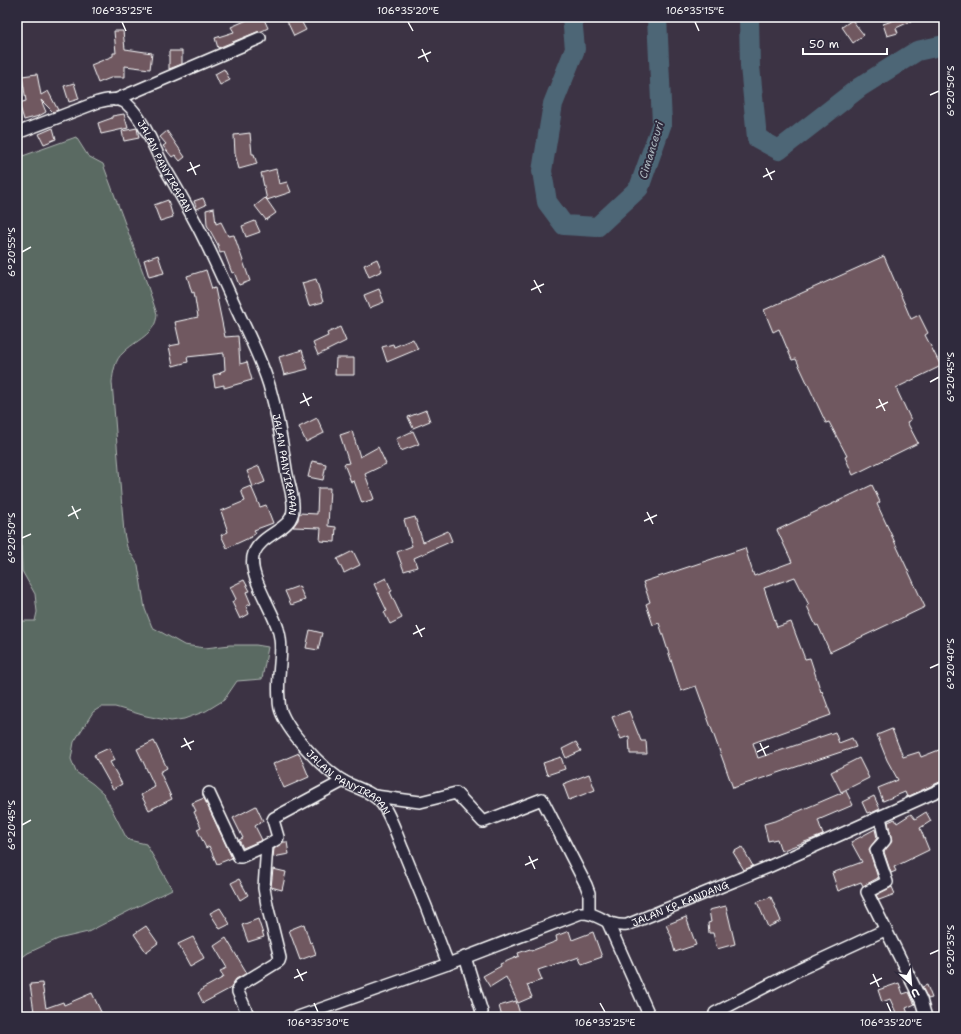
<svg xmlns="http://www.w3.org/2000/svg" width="961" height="1034" viewBox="0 0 961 1034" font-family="'Shantell Sans',sans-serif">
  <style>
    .green { fill: #5a6a62; stroke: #acb4b0 }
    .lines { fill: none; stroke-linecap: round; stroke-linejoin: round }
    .river { stroke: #4d6676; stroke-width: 20 }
    .building { fill: #6f5861; stroke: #fff }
    .minor-casing { stroke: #fff; stroke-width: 14 }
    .minor { stroke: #2f2a3d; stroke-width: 11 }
    .ticks { fill: none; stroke: #fff; stroke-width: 1.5 }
    .labels { text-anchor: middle; stroke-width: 4; stroke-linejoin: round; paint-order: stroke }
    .street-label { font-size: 10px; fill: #fff; stroke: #2f2a3d }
    .water-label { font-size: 11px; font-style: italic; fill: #afbac1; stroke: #2f2a3d }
    .neatline { fill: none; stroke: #fff; stroke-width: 1.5 }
    .ticks-label { font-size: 10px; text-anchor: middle; fill: #fff }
  </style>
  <rect width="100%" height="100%" fill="#3c3344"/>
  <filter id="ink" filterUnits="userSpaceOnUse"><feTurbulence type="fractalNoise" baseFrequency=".025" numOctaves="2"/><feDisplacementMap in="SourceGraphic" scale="8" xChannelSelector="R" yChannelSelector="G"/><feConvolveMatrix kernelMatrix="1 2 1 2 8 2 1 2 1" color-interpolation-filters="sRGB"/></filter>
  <g filter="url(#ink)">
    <path class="green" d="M76,137L88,156L103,164L144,275L157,314C156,335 135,340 123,353C115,359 113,373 112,382L124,533L127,547L138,565L145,609L152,627L184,645L205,648L230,645H256L268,647L262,679L237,681L224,700L206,711L184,719L171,721L146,716L115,707H101L93,712L74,742L71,759L76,772L93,784L104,794L126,837L129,840L146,844L172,889L88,932L58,939L28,953L17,961V621H35L37,612L35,594L22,571L21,540L17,533V158Z"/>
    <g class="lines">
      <g class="river">
        <polyline points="572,17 575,49 553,104 542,171 547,202 564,225 597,227 639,188 662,123 657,17"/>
        <polyline points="749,17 750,66 757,138 779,150 860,87 917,51 944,45"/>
      </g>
    </g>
    <g class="building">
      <polygon points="254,17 263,17 268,28 262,31 257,32 218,48 215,38 234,32 231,27"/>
      <polygon points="285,17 299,17 306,30 294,36"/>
      <polygon points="904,17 917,17 918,18 896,28 898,33 887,36 883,24"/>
      <polygon points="852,20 864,35 853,43 842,27"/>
      <polygon points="114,31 123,31 125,49 152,53 150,69 125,66 125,77 113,77 98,83 91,65 113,56 113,53 116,53"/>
      <polygon points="169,51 182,51 182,64 169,69"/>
      <polygon points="224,69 230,80 220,85 215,74"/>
      <polygon points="37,74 41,95 48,91 58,110 53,112 41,100 46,112 39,116 24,120 19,103 26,101 22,76"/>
      <polygon points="74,83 79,99 69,102 64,86"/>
      <polygon points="124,114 128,128 101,134 98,123 112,118 112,116"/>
      <polygon points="53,128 56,139 44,144 39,134"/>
      <polygon points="137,128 139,138 124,141 122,131"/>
      <polygon points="167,131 185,157 180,161 175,155 172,157 163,146 166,144 160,137"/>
      <polygon points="250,133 252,154 254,154 257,164 239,169 235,154 234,135"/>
      <polygon points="276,169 279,184 287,182 291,192 267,200 276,213 266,220 255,206 265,198 267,200 261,173"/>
      <polygon points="203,198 206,205 197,209 194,201"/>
      <polygon points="168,200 173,217 160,221 154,205"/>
      <polygon points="214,208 216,224 221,222 228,236 234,235 250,281 239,285 234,272 232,273 224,252 220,253 218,245 207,225 206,210"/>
      <polygon points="255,221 260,232 246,237 242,226"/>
      <polygon points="158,255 164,273 149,277 144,260"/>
      <polygon points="884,256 911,319 919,315 928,333 925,335 941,366 896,388 911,420 907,422 918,443 853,475 845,457 847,456 829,422 826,423 796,359 792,360 779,329 773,332 764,310"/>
      <polygon points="377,259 382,271 369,277 364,265"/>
      <polygon points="206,270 212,289 215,288 225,337 238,336 240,364 247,362 252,380 224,388 224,385 215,387 213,375 221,373 220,372 225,370 224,353 187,357 188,362 173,366 169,346 180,344 175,322 198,317 194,292 192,293 187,276"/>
      <polygon points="316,279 323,302 309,306 302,283"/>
      <polygon points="379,289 384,302 369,308 364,295"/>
      <polygon points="340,327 346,341 318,355 313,343 328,336 327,333"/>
      <polygon points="413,339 418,349 387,362 382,347 393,344 394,347"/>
      <polygon points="302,350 308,369 284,375 279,357"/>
      <polygon points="336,358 354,358 354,375 335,375"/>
      <polygon points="426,410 430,421 413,428 408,417"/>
      <polygon points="317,418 324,433 306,442 299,427"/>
      <polygon points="352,431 360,457 378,447 386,464 365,474 374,499 362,503 354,481 351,482 344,464 349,463 340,435"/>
      <polygon points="413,431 419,444 401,451 396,439"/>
      <polygon points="312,461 326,464 323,480 308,477"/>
      <polygon points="259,466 265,482 253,487 247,471"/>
      <polygon points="872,485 880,502 877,504 925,607 830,652 818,625 816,626 807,606 809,605 795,577 764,588 777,627 791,622 805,659 810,658 821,692 822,691 831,715 753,743 758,758 835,732 839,743 852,738 856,747 733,788 696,686 681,691 659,623 653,625 646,604 650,602 643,582 745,548 754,576 792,562 777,530"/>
      <polygon points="251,486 260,507 266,505 273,523 254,530 256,533 251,537 227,548 221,535 228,532 221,511 245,501 241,490"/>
      <polygon points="318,488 330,488 328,526 336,527 335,542 320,541 321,528 293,527 298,520 299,513 317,514"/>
      <polygon points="415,517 423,542 448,531 452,541 414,558 417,567 404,571 397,552 412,546 404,520"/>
      <polygon points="353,551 360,565 344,573 337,559"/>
      <polygon points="386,578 392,591 390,592 402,618 390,624 384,612 387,611 374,584"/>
      <polygon points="244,580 250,591 246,592 251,604 246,606 249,614 240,619 232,602 236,599 230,587"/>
      <polygon points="299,586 305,600 291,605 285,591"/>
      <polygon points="310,630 322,633 318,650 306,648"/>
      <polygon points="629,711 641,741 646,741 647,754 630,754 629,736 621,739 612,717"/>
      <polygon points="892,729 903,757 919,752 921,757 944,748 944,780 907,797 905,792 883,801 878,788 898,780 887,760 877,735"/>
      <polygon points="154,741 167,768 160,772 172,799 149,810 141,795 155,787 137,749"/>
      <polygon points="576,742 581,751 566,758 562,749"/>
      <polygon points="109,748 115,760 110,762 122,784 113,789 94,755"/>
      <polygon points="299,753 309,777 284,788 273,764"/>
      <polygon points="561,757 565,769 547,775 543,763"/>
      <polygon points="859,758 869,778 841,792 831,772"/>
      <polygon points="589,774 595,790 569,800 563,784"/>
      <polygon points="846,791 853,805 818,820 823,835 781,851 777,839 768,841 764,824 778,820"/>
      <polygon points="874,796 880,809 871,813 870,812 867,813 862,802"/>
      <polygon points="204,798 232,858 217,864 209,846 206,848 197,829 201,827 194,812 196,811 192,803"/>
      <polygon points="256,806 263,821 255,826 262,840 243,848 239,840 243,838 233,818"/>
      <polygon points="926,812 931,821 920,828 929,850 894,867 896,871 891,873 884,852 892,841 888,822 895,819 897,823 911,814 915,819"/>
      <polygon points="875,829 877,838 869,849 878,878 863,886 861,882 838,891 832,873 862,862 851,842"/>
      <polygon points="283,842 287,842 289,854 273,857 274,849"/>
      <polygon points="742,847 753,866 744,870 733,852"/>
      <polygon points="273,869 286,872 282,890 271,887"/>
      <polygon points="239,879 248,895 240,900 231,883"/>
      <polygon points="892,887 895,894 879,900 876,895"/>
      <polygon points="771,897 781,921 768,927 757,902"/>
      <polygon points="726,906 735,944 717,949 713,933 709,933 708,923 711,922 709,910"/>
      <polygon points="220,908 230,924 220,929 210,913"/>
      <polygon points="686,917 696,945 675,952 671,938 672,938 666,925"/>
      <polygon points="258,919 264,937 248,942 242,925"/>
      <polygon points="304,924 310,943 312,942 316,954 300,960 289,930"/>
      <polygon points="146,926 158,943 146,952 134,934"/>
      <polygon points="569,931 572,940 593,932 602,957 582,964 579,957 562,963 562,962 538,970 542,980 527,985 532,997 518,1003 506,977 490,987 483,976 501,966 500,964 519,956 518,953 530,949 531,951 557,941 556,936"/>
      <polygon points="193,937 204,958 190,966 178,944"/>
      <polygon points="226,938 247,973 236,979 231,988 203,1003 198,993 202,990 202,989 224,977 220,971 227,968 214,946"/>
      <polygon points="42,983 46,1008 63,1002 64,1005 92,993 102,1014 95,1017 25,1017 25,1015 34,1012 30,984"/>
      <polygon points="899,983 903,994 909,992 914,1003 915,1004 906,1008 909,1017 898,1017 890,999 882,1002 878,990"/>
      <polygon points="927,985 932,998 928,999 922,987"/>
      <polygon points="516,1001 520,1014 508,1017 502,1017 499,1006"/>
    </g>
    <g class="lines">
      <defs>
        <g id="minor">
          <polyline points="115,100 260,38"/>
          <path id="s1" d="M17,133L98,102C107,100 119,97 127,104C142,117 154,147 163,165C175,185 187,206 198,227C212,254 224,282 237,310C248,334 261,359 269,385C277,413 282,441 286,469C288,483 294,496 293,509C293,530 262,533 254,553C246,573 272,608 278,629C285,651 276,676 279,699C279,704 280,710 282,714C291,735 323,769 343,781C357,789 372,791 382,804C391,816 397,836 403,850C419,888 434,926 448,964"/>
          <polyline points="209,793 239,857 241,857 267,845"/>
          <polyline points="375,796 420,802 456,793 483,822 542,799 586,885 589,893 589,913"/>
          <polyline points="880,817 885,840 876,850 887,882 867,892 921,1000 926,1017"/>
          <polyline points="608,923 650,1017"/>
          <polyline points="465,957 482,1012 480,1017"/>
          <polyline points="715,1013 790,974 885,930"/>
          <polyline points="249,1017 238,992 238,988 240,985 279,961 280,958 267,905 264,888 267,845 277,839 278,837 273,820 274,818 343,781"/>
          <path id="s2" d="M298,1017L448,964L581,913C599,912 606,927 627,925L766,868L944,788"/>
        </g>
      </defs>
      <use href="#minor" class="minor-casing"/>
      <use href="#minor" class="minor"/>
    </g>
  </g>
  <path class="ticks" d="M122,22L126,31M408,22L413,31M695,22L699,31M422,49L428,62M418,58L431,52M930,95L939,91M190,162L196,175M766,168L772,180M187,171L200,165M763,177L775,171M22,252L31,247M534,280L541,293M531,290L544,284M930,382L939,377M303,393L309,406M879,399L885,411M300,403L312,397M876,408L888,402M72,506L78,519M647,512L653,524M68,516L81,509M644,521L657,515M22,538L31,534M416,625L422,637M413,634L425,628M930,668L939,664M184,738L191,750M760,743L766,756M181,747L194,741M757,752L769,746M22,825L31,820M529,856L535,869M525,865L538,859M930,954L939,950M297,969L303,981M873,974L879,987M294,978L307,972M870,984L882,978M314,1003L318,1012M600,1003L605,1012M887,1003L891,1012"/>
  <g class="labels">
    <g class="street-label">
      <text dy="4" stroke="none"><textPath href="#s1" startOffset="190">JALAN PANYIRAPAN</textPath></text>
      <text dy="4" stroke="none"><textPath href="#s1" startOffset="514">JALAN PANYIRAPAN</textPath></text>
      <text dy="4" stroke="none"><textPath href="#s1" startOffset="884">JALAN PANYIRAPAN</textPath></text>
      <text dy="4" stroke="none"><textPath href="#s2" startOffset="407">JALAN KP. KANDANG</textPath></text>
    </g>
    <g class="water-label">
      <text transform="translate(651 150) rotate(-73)" y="4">Cimanceuri</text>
    </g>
  </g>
  <rect width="961" height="1034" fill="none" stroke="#2f2a3d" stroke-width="44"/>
  <g transform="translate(911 984) rotate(154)" stroke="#2f2a3d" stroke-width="3" paint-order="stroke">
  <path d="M0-3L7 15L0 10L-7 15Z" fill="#ffffff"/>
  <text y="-6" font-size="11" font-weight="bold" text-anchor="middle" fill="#ffffff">U</text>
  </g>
  <path d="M803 48v6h84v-6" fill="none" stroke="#ffffff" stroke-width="2"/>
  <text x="809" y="48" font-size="12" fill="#ffffff" stroke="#2f2a3d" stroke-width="3" paint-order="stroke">50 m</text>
  <rect x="22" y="22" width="917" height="990" class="neatline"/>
  <g class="ticks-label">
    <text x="122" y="14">106°35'25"E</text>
    <text x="408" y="14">106°35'20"E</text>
    <text x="695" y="14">106°35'15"E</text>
    <text transform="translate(950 91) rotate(-90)" y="4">6°20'50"S</text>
    <text transform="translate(11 252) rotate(-90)" y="4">6°20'55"S</text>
    <text transform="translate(950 377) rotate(-90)" y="4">6°20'45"S</text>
    <text transform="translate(11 538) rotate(-90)" y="4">6°20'50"S</text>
    <text transform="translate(950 664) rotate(-90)" y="4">6°20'40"S</text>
    <text transform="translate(11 825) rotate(-90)" y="4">6°20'45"S</text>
    <text transform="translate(950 950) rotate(-90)" y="4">6°20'35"S</text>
    <text x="318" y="1026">106°35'30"E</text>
    <text x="605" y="1026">106°35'25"E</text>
    <text x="891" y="1026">106°35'20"E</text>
  </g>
</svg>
